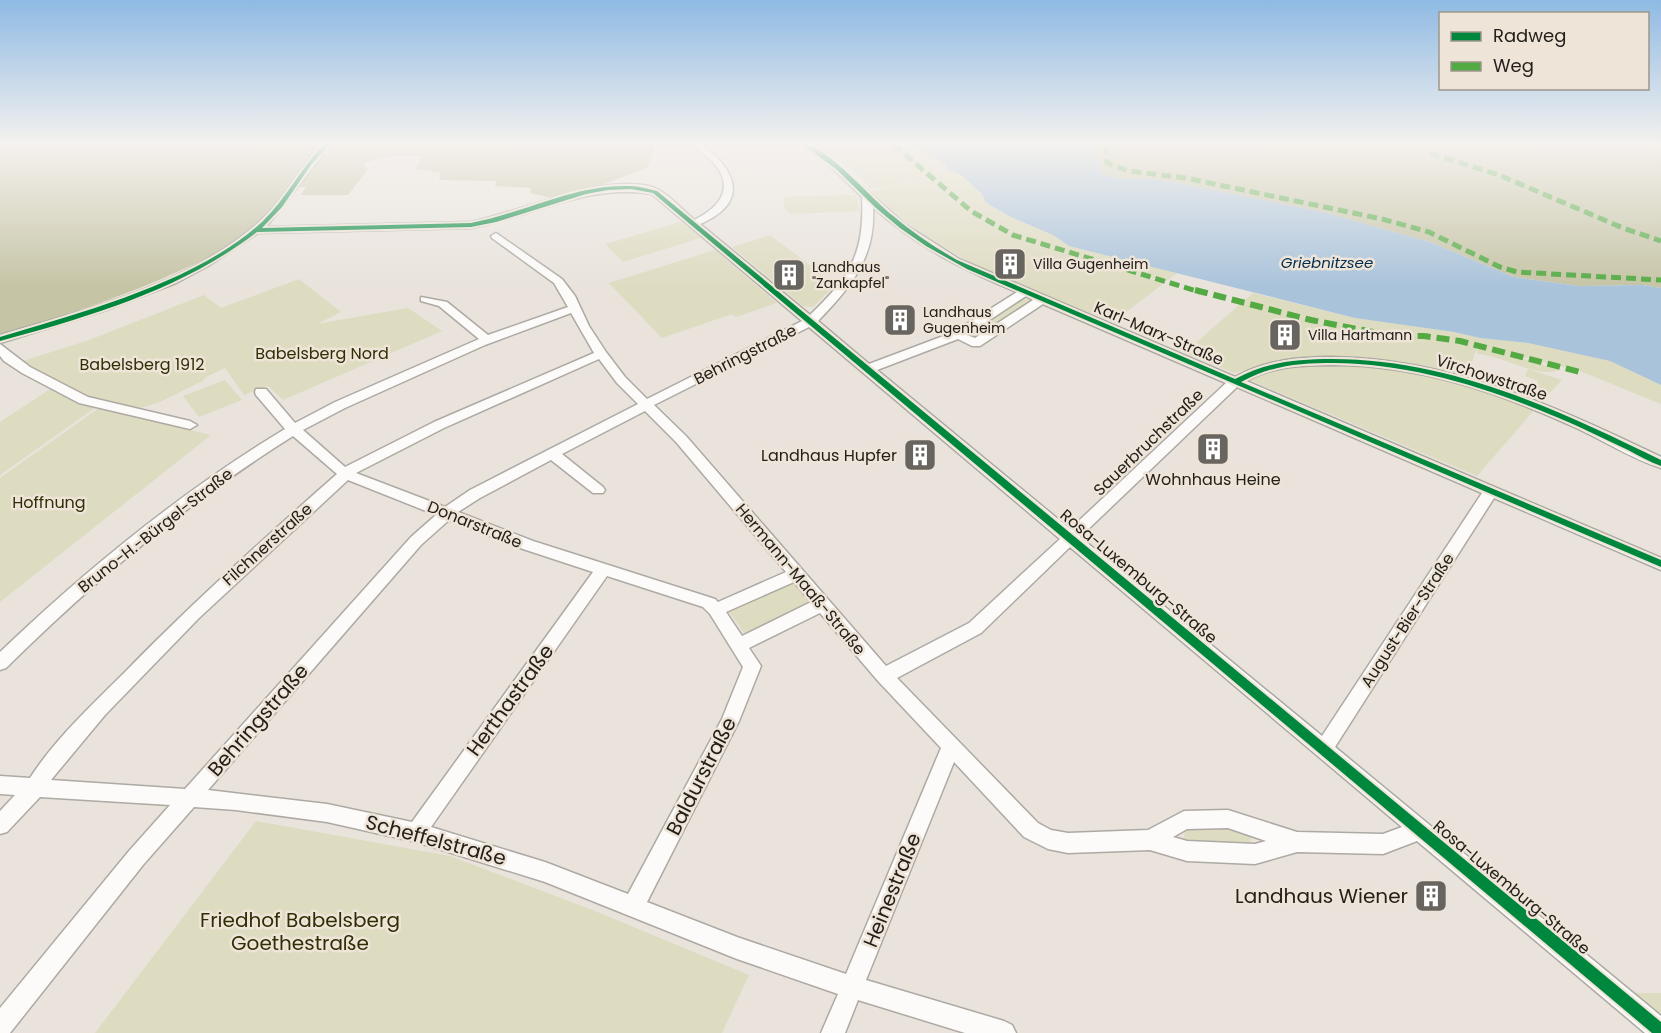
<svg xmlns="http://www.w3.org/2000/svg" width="1661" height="1033" viewBox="0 0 1661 1033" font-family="Poppins,sans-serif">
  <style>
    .green { fill: #dddbc0 }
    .forest { fill: #c5c4a5 }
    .water { fill: #a9c3db }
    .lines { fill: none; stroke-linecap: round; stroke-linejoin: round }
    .minor-casing { stroke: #ada9a3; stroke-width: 3 }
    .minor { fill: #fcfbfa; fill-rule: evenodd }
    .quiet-far1 { stroke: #53aa43; stroke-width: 5; stroke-dasharray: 10 5; stroke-linecap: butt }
    .quiet { stroke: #53aa43; stroke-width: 6; stroke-dasharray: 13 6; stroke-linecap: butt }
    .cycleway-casing { stroke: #eee4d7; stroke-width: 4 }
    .cycleway { fill: #00873e; fill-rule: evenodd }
    .labels { text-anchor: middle; stroke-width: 5; stroke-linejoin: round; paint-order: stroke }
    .far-poi-label { font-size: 14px; fill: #23201b; stroke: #eee4d7; text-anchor: start }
    .far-water-label { font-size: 15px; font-style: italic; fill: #002d50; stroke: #eee4d7 }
    .street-label { font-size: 16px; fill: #23201b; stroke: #eee4d7 }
    .park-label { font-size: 16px; fill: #2f2f06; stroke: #eee4d7 }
    .poi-label { font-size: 16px; fill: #23201b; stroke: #eee4d7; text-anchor: end }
    .near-street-label { font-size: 20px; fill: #23201b; stroke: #eee4d7 }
    .near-poi-label { font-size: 20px; fill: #23201b; stroke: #eee4d7; text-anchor: end }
    .near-park-label { font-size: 20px; fill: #2f2f06; stroke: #eee4d7 }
  </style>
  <rect width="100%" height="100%" fill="#e9e3dc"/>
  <g class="green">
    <path d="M812,144H908L917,148L913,150L915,152L921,151L947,165L948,170L960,174L975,186L986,202L1011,217L1053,235L1069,246L1178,273L1166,281L1133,274L1164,283L1113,322C1029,288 936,259 872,191L933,178L871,189L854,171Z"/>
    <polygon points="856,195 860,211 790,214 784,207 784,197"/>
    <polygon points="681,222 701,238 623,262 605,244"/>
    <polygon points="770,235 825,277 839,281 813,307 803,306 732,247"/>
    <polygon points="715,250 777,303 736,317 732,314 662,338 609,283"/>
    <path d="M299,279L341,312L317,324L408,308L442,331L283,400L268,386L244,395L225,368L206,377L203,381C184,389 163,403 143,407C111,413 49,380 23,361L89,340L204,295L221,308Z"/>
    <path d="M1253,293L1355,318L1454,332L1480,338L1528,343L1610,361L1661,385V404L1580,371L1505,353L1559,370C1539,379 1501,355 1477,354L1478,346L1465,379L1387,362L1348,357L1281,361L1234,373L1184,353Z"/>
    <polygon points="1021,296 1033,301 978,337 968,334"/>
    <path d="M1324,364C1341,365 1358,365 1375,366C1429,372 1483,390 1535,409L1477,476L1249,380L1274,370Z"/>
    <polygon points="1528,369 1562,380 1539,404 1507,392 1510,388 1512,388 1533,394 1538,381 1525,376"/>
    <polygon points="225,380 242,400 199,417 183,396"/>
    <polygon points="52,388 74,401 96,407 0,475 0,422"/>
    <polygon points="99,408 211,435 0,602 0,478"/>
    <polygon points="794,579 812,602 745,634 727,609"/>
    <polygon points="256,821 450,856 600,913 749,975 722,1033 95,1033"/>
    <polygon points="1216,823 1251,834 1251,842 1248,845 1187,842 1184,837 1186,828"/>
    <polygon points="1627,993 1661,993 1661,1020"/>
  </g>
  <g class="forest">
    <path d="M0,144H322C296,168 281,201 256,226C234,246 204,260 177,272C120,298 61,317 0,334Z"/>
    <path d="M334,144H655L648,167L587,191L552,198L530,193L531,188L495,186L496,181L439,180L441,173L416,169L422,156H391L363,163L368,169L348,195H301L306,187H298C305,175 315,157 329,154L330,148Z"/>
    <polygon points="1095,144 1661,144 1661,288 1642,285 1579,286 1514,277 1430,242 1323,212 1162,180 1116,178 1104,175 1101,171"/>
  </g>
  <polygon class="water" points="908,144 1095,144 1101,171 1104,175 1116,178 1162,180 1323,212 1430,242 1514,277 1579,286 1642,285 1661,288 1661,385 1610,361 1528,343 1480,338 1454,332 1355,318 1069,246 1053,235 1011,217 990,205 986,202 981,193 960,174 948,170 946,165"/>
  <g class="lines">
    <defs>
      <g id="minor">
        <path d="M322,144H331L266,227L471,222C518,213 617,168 659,190C671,197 683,210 694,220C717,209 735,190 716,166C709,157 699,152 692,144H701C738,171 749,203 700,224L810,315C850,276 865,254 862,197L827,163L800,144H810L825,153L906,225L959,259L1235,377C1266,360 1298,357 1332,357C1449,358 1557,407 1661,457V468C1634,460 1601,439 1574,427C1498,392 1418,365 1334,365C1303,365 1273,366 1246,381L1661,558V570L1494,498L1335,747L1661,1016V1033H1645L1417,841L1383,854L1297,852L1255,864L1187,861L1150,850L1068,853L1048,849L1024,837L954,762L866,980L1004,1021L1012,1025L1016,1033H965L858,1000L845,1033H821L838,994L737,959L545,882L416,842L327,822L236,810L194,807L143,865L10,1033H0V1008L129,851L170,805L40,797L7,832L0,834V811L15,795L0,794V776L30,778C55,739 91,706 124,673C192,603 263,539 337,474L293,436C188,502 94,581 6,668L0,670V652C88,568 181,492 285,429L256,395L255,392L256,389H266L295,423L335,402L479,339L439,306L421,301V297L447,302L488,335L568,307L554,283L492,238L491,236L496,233L562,279L575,296L589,326L606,352L625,377L647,399L802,321L652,194C588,183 532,217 471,228L258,233L208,266L176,283L106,310L0,343V335C88,309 189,285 259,222C284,200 299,168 322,144ZM873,207C915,246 964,270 1017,292L954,332L869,364L818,321C851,287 876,257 873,207ZM1026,296L1033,300L975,338L967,335ZM1043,304L1226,383L1070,529L877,370L958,339L972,346H980ZM571,313L594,353L434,422L345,467L303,430L345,408L485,345ZM809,327L1060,539L969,623L886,666L686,436L654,405ZM599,359L617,383L638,404L470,490L445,507L356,473L444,428ZM1237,387L1482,493L1322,736L1080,537ZM645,411L676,442L786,572L718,602L715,599L533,541L458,512L480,498L551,460L593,493H603L605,490L603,487L562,454ZM348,480L436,515L411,537L185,789L51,780L105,715L199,618ZM449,520L523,549L593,572L412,822L327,804L208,790L421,545ZM1070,547L1402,827L1383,834L1297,832L1228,810L1184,811L1148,830L1068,833L1051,830L1038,823L897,678L981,633ZM607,576L703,607L710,614L743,667L722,719L628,894L545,862L431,827ZM794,582L811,602L742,636L726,612ZM820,613L878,681L941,748L846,974L737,937L647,902L739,721L761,666L749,648ZM1228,828L1266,841L1255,844L1187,841L1173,837L1187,829Z"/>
        <polygon points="0,344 30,367 88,397 190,421 197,425 190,429 79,403 22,373 4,361 0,356"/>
      </g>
    </defs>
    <use href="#minor" class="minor-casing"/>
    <use href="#minor" class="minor"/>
    <g class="quiet-far1">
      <polyline points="893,144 971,211 1013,235 1200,292"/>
      <polyline points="1105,144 1107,163 1129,171 1186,178 1382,219 1429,232 1500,267 1517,272 1661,280"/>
      <polyline points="1430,153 1499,175 1623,228 1661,241"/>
    </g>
    <polyline class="quiet" points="1195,290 1311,320 1393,336 1424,336 1460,341 1584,373"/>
    <defs>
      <g id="cycleway">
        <path d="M324,144H330L311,165L282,207L262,228L471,223C524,213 575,184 629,186C639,186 648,189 657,191L1661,1022V1033H1652L653,193L631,189L608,190L586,194L496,222L471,227L257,232C183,289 89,317 0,341V337C83,312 197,282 262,222C286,199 301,168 324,144Z"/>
        <path d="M802,144C825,144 872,199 892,215C912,232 934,247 957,260L1235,379C1266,362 1297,359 1332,359C1450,359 1557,409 1661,460V466C1650,462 1639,456 1628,450C1610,442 1593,433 1575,425C1498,391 1418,364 1334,363C1300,363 1272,365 1241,382L1661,560V567L967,269L926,246L900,228L876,208L836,169Z"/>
      </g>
    </defs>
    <use href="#cycleway" class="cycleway-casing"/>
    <use href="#cycleway" class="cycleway"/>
  </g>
  <linearGradient id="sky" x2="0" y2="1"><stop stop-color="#8fbae3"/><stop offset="0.5" stop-color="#f5f2ef"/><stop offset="1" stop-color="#f5f2ef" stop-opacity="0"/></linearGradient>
  <rect width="1661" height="288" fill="url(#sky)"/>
  <defs>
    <symbol id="building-square" viewBox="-11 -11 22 22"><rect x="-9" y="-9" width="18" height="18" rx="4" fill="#68645f" stroke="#eee4d7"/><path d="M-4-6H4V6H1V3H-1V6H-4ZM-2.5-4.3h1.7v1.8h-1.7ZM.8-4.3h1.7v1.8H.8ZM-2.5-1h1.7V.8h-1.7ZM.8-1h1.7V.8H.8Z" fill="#fff"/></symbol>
  </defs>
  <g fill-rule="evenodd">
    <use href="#building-square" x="991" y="245" width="38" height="38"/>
    <use href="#building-square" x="770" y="256" width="38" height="38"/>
    <use href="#building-square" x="881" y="301" width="38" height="38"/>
    <use href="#building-square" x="1266" y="316" width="38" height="38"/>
    <use href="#building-square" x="1194" y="430" width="38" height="38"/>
    <use href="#building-square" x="901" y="436" width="38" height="38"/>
    <use href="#building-square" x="1412" y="877" width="38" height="38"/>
  </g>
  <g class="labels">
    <g class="far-poi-label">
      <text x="1033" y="269">Villa Gugenheim</text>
      <text x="812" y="272">Landhaus<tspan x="812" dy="16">"Zankapfel"</tspan></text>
      <text x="923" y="317">Landhaus<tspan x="923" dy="16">Gugenheim</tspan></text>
      <text x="1308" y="340">Villa Hartmann</text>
    </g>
    <g class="far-water-label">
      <text x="1327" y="268">Griebnitzsee</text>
    </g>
    <g class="street-label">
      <text transform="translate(1159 333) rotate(23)" y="6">Karl-Marx-Straße</text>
      <text transform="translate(745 354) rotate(-27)" y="6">Behringstraße</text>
      <text transform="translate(1492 377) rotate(18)" y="6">Virchowstraße</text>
      <text transform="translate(1148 442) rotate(-44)" y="6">Sauerbruchstraße</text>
      <text transform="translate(475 524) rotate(22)" y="6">Donarstraße</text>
      <text transform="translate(155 530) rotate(-38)" y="6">Bruno-H.-Bürgel-Straße</text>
      <text transform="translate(267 544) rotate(-42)" y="6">Filchnerstraße</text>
      <text transform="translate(1139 576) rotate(40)" y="6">Rosa-Luxemburg-Straße</text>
      <text transform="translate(801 579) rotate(50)" y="6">Hermann-Maaß-Straße</text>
      <text transform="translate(1407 620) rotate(-57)" y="6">August-Bier-Straße</text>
      <text transform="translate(1512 887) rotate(40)" y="6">Rosa-Luxemburg-Straße</text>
    </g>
    <g class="park-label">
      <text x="322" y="359">Babelsberg Nord</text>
      <text x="142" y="370">Babelsberg 1912</text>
      <text x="49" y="508">Hoffnung</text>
    </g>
    <g class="poi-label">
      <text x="897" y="461">Landhaus Hupfer</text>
      <text x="1213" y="485" text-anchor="middle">Wohnhaus Heine</text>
    </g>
    <g class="near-street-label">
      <text transform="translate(510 700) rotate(-54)" y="7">Herthastraße</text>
      <text transform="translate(258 720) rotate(-49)" y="7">Behringstraße</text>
      <text transform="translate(701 776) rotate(-63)" y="7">Baldurstraße</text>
      <text transform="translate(436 840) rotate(15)" y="7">Scheffelstraße</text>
      <text transform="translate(892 890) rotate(-68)" y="7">Heinestraße</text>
    </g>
    <g class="near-poi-label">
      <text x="1408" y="903">Landhaus Wiener</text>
    </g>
    <g class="near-park-label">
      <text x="300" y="927">Friedhof Babelsberg<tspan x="300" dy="23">Goethestraße</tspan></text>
    </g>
  </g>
  <rect x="1439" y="12" width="210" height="78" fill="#eee4d7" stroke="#9d968c" stroke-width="1.5"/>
  <rect x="1451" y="32" width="30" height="9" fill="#00873e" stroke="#9d968c" stroke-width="1.5"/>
  <text x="1493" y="42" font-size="18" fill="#23201b">Radweg</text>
  <rect x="1451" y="62" width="30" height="9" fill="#53aa43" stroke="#9d968c" stroke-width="1.5"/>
  <text x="1493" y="72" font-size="18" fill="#23201b">Weg</text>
</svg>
